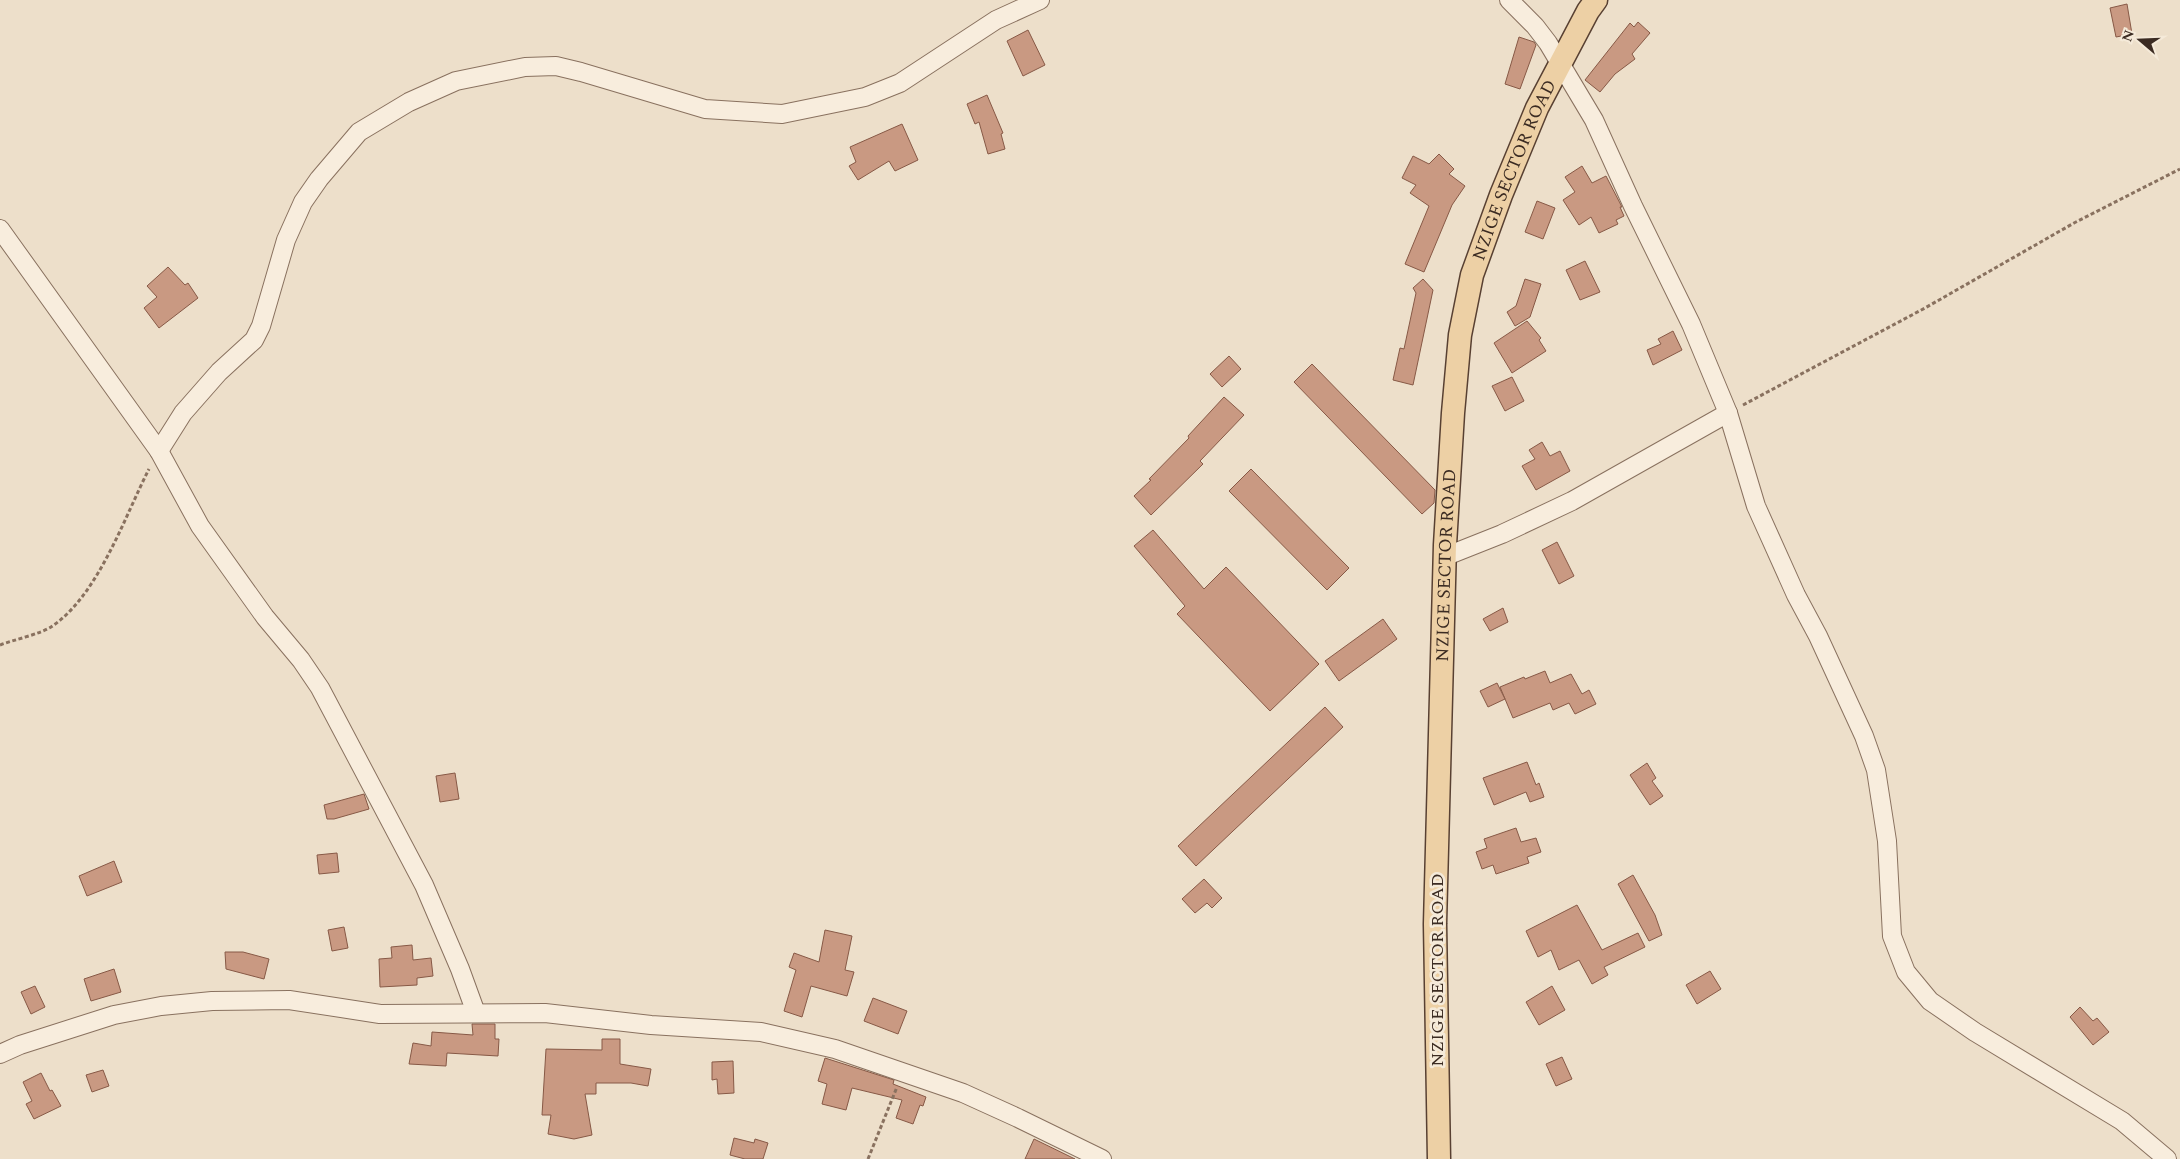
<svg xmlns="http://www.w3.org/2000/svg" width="2180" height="1159" viewBox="0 0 2180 1159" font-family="Spectral,serif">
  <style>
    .building { fill: #c99982; stroke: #875946 }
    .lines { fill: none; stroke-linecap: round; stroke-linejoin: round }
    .minor-casing { stroke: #89715f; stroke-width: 20 }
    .major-casing { stroke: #584032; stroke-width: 25 }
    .path { stroke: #89715f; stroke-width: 3; stroke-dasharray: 4 2.5; stroke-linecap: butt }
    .minor { stroke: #f8eddd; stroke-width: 18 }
    .major { stroke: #edd0a5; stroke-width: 22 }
    .labels { text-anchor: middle; stroke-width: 5; stroke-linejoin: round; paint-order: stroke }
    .street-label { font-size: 18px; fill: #3b2b22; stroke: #f5ead9 }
  </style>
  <rect width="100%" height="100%" fill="#eddfca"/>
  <g class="building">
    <polygon points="2127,4 2132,34 2116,37 2110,8"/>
    <polygon points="1638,22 1650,33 1632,54 1635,59 1615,74 1600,92 1585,80 1630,23 1634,27"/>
    <polygon points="1028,30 1045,65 1023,76 1007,41"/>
    <polygon points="1519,37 1534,42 1536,45 1520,89 1505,84"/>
    <polygon points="987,95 1003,133 1001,134 1005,149 988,154 979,122 975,124 967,104"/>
    <polygon points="902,124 918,160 895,171 889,161 858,180 849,166 856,162 850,147"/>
    <polygon points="1439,154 1454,169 1449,174 1465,186 1452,205 1424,272 1405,264 1429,206 1410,193 1416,185 1402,178 1413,156 1429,164"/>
    <polygon points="1582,166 1592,183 1606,176 1622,207 1620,207 1624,216 1616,220 1618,224 1599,233 1591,217 1579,225 1563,200 1575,192 1565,177"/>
    <polygon points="1537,201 1555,208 1543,239 1525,232"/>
    <polygon points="1585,261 1600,292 1580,300 1566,270"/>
    <polygon points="168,267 185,285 188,283 198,298 159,328 144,308 157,297 147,286"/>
    <polygon points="1423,279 1433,290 1413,385 1393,380 1400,348 1404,349 1416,293 1413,288"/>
    <polygon points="1525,279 1541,284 1530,317 1515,326 1507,312 1516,306"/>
    <polygon points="1527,321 1541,338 1539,340 1546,351 1512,373 1494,343"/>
    <polygon points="1673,331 1682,350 1653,365 1647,350 1661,344 1658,339"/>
    <polygon points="1229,356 1241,369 1222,387 1210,374"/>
    <polygon points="1312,364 1435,490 1434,503 1422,514 1294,382"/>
    <polygon points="1512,377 1524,401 1505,411 1492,386"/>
    <polygon points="1224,397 1244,415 1200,461 1203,464 1151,515 1134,496 1151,480 1149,479 1189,438 1188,436"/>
    <polygon points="1542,442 1550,456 1560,451 1570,471 1536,490 1522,466 1535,459 1529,450"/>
    <polygon points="1251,469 1349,568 1327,590 1229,491"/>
    <polygon points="1153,530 1204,589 1226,567 1319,664 1270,711 1177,614 1185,606 1134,546"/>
    <polygon points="1557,542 1574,576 1559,584 1542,550"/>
    <polygon points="1503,608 1508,622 1490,631 1483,619"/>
    <polygon points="1383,619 1397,639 1339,681 1325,661"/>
    <polygon points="1545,671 1550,683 1571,674 1582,694 1589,690 1596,704 1575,714 1569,703 1553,710 1550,703 1513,718 1500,687 1524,677 1525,679"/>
    <polygon points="1497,683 1505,699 1488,707 1480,691"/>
    <polygon points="1325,707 1343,727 1196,866 1178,846"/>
    <polygon points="1527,762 1536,785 1539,783 1544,797 1530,802 1526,792 1494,805 1483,778"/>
    <polygon points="1647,763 1656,778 1652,781 1663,796 1650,805 1630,775"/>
    <polygon points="455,773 459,799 440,802 436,776"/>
    <polygon points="364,794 369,809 334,819 327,819 324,805"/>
    <polygon points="1516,828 1521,842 1536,838 1541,852 1527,857 1529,863 1496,874 1493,865 1482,869 1476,852 1487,848 1484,839"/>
    <polygon points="337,853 339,872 319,874 317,855"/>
    <polygon points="114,861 122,882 87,896 79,876"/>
    <polygon points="1633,875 1655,915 1662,935 1649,941 1618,884"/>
    <polygon points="1204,879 1222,898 1212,908 1207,903 1195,913 1182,899"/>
    <polygon points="1577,905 1602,950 1638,933 1645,947 1604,967 1608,975 1592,984 1579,960 1559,970 1551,950 1538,957 1526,931"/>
    <polygon points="344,927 348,948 332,951 328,930"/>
    <polygon points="825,930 852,936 845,970 854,972 847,996 811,986 802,1017 784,1011 796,970 789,967 794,953 819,962"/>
    <polygon points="412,945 413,960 431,958 433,976 417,978 417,985 380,987 379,959 392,958 391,947"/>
    <polygon points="225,952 243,952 269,959 264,979 226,969"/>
    <polygon points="114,969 121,992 91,1001 84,979"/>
    <polygon points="1710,971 1721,989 1697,1004 1686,985"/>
    <polygon points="35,986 45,1007 31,1014 21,992"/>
    <polygon points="1552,986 1565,1010 1539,1025 1526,1002"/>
    <polygon points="873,998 907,1011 898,1034 864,1021"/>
    <polygon points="2080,1007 2093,1021 2097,1018 2109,1032 2093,1045 2070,1017"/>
    <polygon points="472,1024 495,1024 495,1039 499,1039 498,1056 447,1053 446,1066 409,1064 413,1043 431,1046 432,1032 473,1035"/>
    <polygon points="602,1039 620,1039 620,1064 651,1069 648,1086 631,1083 596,1083 596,1094 585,1094 592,1135 574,1139 548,1134 551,1115 542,1115 546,1049 602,1050"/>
    <polygon points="1562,1057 1572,1079 1556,1086 1546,1064"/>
    <polygon points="825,1058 894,1080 893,1084 926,1097 923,1106 920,1105 913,1124 896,1118 902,1100 852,1088 846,1110 822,1104 827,1084 818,1081"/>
    <polygon points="733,1061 734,1093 718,1094 717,1079 712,1080 712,1062"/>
    <polygon points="103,1070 109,1086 92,1092 86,1075"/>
    <polygon points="41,1073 50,1091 52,1090 61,1106 34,1119 26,1104 32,1101 23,1082"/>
    <polygon points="734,1138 754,1143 755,1139 768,1143 763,1159 745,1159 730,1155"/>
    <polygon points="1034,1139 1075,1159 1025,1159"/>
  </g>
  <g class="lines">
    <defs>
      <g id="minor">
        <polyline points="1509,0 1535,26 1548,43 1594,120 1633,206 1691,324 1728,413 1756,506 1796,595 1818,636 1864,736 1876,770 1887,841 1892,936 1906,972 1930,1001 1975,1032 2122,1121 2167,1159"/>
        <polyline points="0,229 159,451 200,526 265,617 301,660 320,688 424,885 460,969 476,1013"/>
        <polyline points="159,451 183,413 219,372 254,340 261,326 286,240 303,202 319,179 359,132 409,102 456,81 525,67 556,66 581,72 705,109 782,114 865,97 900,83 996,20 1040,0"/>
        <polyline points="1444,557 1502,534 1572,501 1728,413"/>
        <polyline points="0,1054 20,1045 114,1015 161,1006 212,1001 289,1000 380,1014 545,1013 651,1025 761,1032 835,1049 963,1093 1018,1118 1102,1159"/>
      </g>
      <g id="major">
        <path id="s1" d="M1439,1159L1435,924L1445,545L1453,413L1460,335L1472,275L1501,195L1537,108L1588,11L1596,0"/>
      </g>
    </defs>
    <use href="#minor" class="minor-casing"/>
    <use href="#major" class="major-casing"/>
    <g class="path">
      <polyline points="1743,405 1925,308 2074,223 2180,169"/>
      <path d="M0,645C13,640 40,634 51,627C98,596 124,518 149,469"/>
      <polyline points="868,1159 897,1087"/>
    </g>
    <use href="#minor" class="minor"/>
    <use href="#major" class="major"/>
  </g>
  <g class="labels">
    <g class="street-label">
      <text dy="6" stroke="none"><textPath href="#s1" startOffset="999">NZIGE SECTOR ROAD</textPath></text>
      <text dy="6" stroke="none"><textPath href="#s1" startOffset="594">NZIGE SECTOR ROAD</textPath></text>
      <text transform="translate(1437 970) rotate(-90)" y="6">NZIGE SECTOR ROAD</text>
    </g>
  </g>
  <g transform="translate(2140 40) rotate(289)" stroke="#f5ead9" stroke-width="4" paint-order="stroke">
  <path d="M0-4L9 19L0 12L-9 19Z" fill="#3b2b22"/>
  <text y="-8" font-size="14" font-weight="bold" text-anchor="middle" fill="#3b2b22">N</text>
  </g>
</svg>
